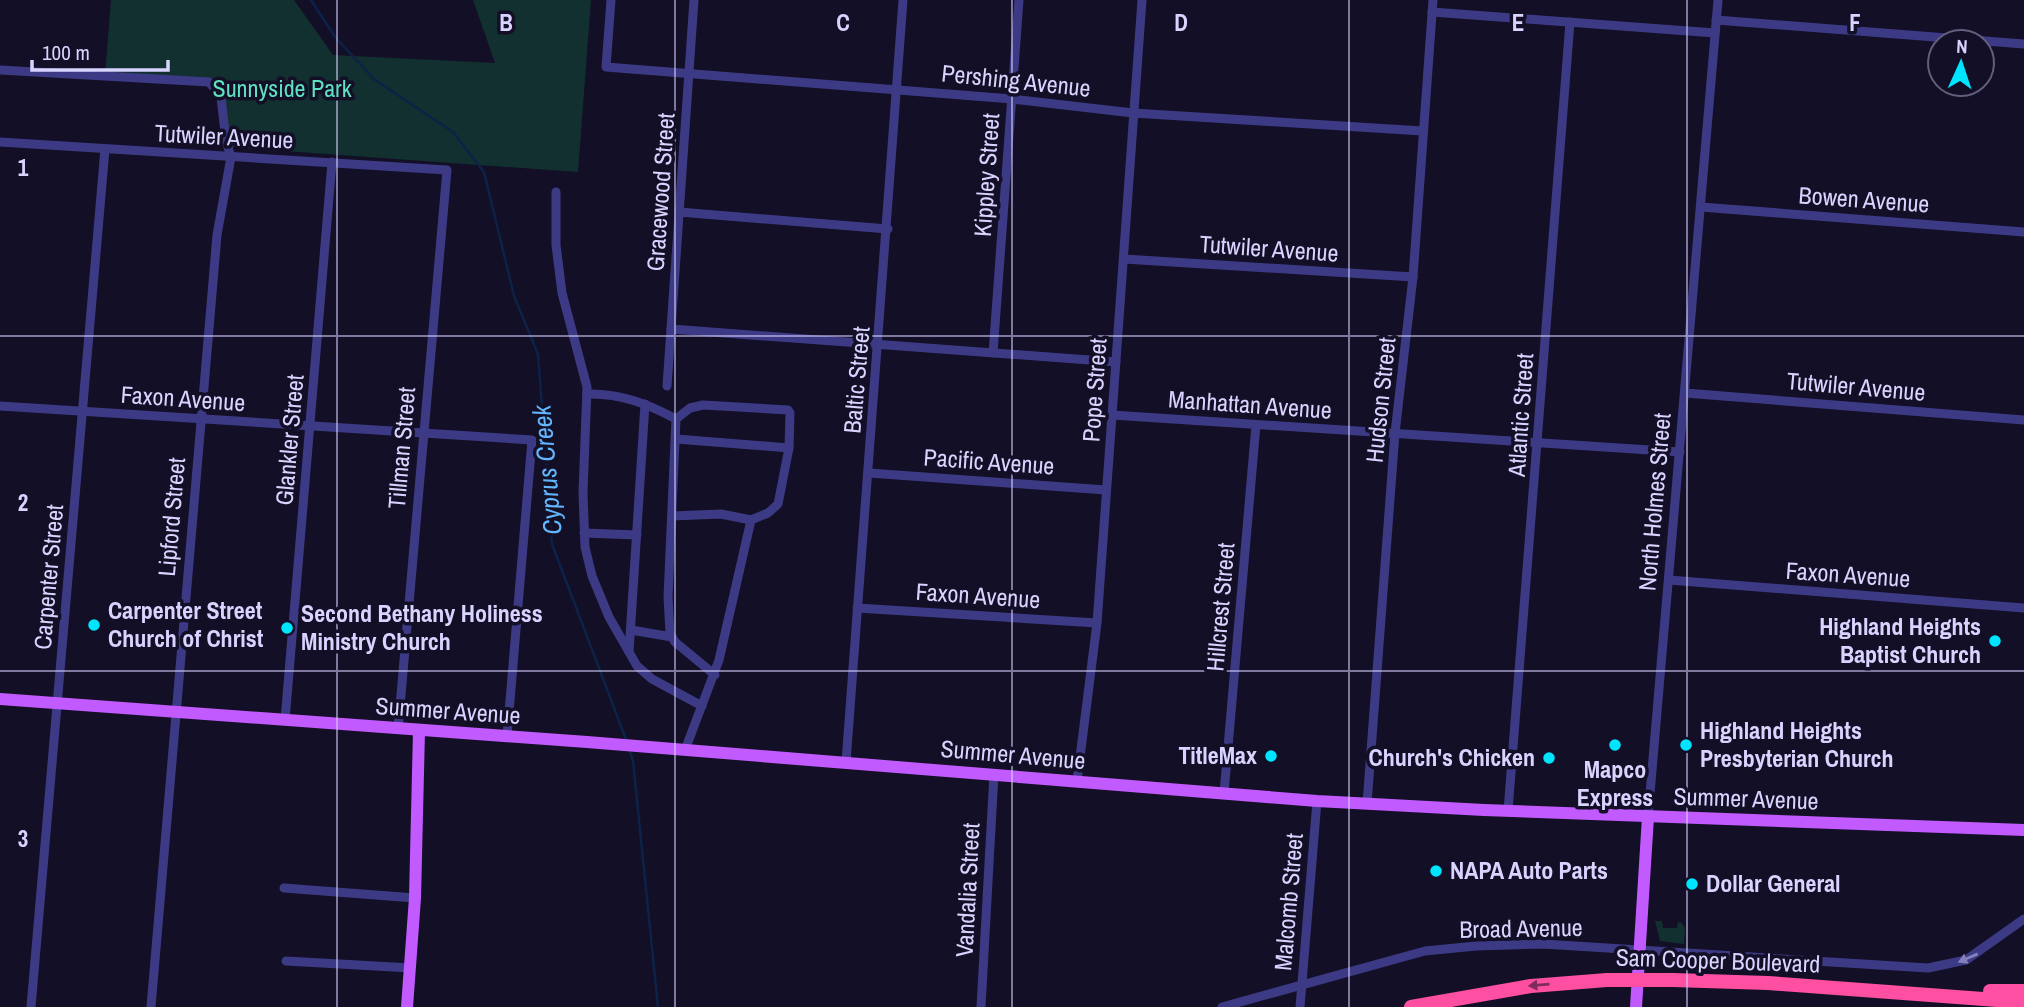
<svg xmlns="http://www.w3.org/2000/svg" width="2024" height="1007" viewBox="0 0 2024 1007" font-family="'Archivo Narrow',sans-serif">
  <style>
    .green { fill: #12302f }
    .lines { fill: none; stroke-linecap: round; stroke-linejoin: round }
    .stream { stroke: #0c2248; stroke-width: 2.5 }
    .minor { stroke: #3d3a85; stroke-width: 9 }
    .major { stroke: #c25bff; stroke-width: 12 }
    .highway { stroke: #ff4fa3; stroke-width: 14 }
    .highway-bridge { stroke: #ff4fa3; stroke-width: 14 }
    .oneway { fill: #837fbc }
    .oneway2 { fill: #7d2c5e }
    .grid { fill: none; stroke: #d9d4ff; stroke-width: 2; stroke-opacity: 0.55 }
    .poi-dot { fill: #00e5ff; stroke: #130f26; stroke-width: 2.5 }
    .labels { text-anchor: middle; stroke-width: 7; stroke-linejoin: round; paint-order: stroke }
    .street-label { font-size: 24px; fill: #d9d4ff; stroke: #130f26 }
    .park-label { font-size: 24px; fill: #5fe0c0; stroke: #130f26 }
    .poi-label { font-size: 24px; font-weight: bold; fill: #d9d4ff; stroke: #130f26; text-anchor: start }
    .water-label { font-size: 26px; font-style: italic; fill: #62b6ff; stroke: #130f26 }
    .grid-label { font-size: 23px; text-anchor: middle; font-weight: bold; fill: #d9d4ff; stroke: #130f26; stroke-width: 7; stroke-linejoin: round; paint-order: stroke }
  </style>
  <rect width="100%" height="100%" fill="#130f26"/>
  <g class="green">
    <polygon points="111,0 294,0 333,55 495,63 473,0 591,0 578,172 228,147 221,98 209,82 105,76"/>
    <polygon points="1655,921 1662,921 1663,928 1677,928 1678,922 1682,923 1685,928 1684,944 1660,941"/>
  </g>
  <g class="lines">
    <g class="stream">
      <polyline points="311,0 335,37 374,79 453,132 484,172 514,296 538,354 552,544 627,742"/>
      <polyline points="629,749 633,761 658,1007"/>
    </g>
    <g class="minor">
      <polyline points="611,0 606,67 1012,99 1133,113 1423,131"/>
      <polyline points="1432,12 1715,33"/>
      <polyline points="1716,20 2024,44"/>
      <polyline points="0,70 209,82 221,97 226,141 231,157 217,235 151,1007"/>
      <polyline points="0,142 447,170 398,729"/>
      <polyline points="556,192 556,245 562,293 587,387 583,493 585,547 592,576 609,617 637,666 652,679 702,706"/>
      <polyline points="1701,207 2024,232"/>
      <polyline points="679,212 888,229"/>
      <polyline points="1124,259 1413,277"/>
      <polyline points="671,329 1116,362"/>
      <polyline points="993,353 1019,0"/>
      <polyline points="667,386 694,0"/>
      <polyline points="1685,393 2024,420"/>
      <path d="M587,394C620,393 648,404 676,419"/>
      <polyline points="0,406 532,440 507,736"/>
      <polyline points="1112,415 1680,452"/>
      <polyline points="676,419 668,597 670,633 675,642 715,675"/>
      <polyline points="676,419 690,408 703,405 788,410 790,413 789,448"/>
      <polyline points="869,473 1106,490"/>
      <polyline points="672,516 721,514 751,520 768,513 778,504 789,448 676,439"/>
      <polyline points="584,533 637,535"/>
      <polyline points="1669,580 2024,608"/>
      <polyline points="857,608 1097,623"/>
      <polyline points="631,630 672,637"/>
      <polyline points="629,652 645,404"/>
      <polyline points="285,720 332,162"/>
      <polyline points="685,750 719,660 751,520"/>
      <polyline points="846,762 903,0"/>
      <polyline points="1077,781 1097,623 1142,0"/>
      <polyline points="1224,793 1256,425"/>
      <polyline points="1367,804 1395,433 1413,277 1433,0"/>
      <polyline points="1508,811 1570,22"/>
      <polyline points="1648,817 1718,0"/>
      <polyline points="284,888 415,898"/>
      <polyline points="286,961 411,968"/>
      <polyline points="31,1007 105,149"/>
      <polyline points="981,1007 994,774"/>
      <polyline points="1222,1007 1425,951 1476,946 1543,944 1928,968 1966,960 2024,919"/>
      <polyline points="1300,1007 1317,801"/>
    </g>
    <g class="major">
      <polyline points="0,699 587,742 1317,801 1484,810 2024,830"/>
      <polyline points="407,1007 415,898 419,731"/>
      <polyline points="1636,1007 1648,817"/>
    </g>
    <g class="highway">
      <polyline points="1673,980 1768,983 2024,1002"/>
      <polyline points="1990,991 2024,991"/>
      <polyline points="1411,1007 1531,986 1607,980"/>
    </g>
    <polyline class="highway-bridge" points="1607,980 1673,980"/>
  </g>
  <defs><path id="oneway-solid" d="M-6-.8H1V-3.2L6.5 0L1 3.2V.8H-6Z" transform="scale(1.75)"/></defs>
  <use class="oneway" href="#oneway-solid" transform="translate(1968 958) rotate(157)"/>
  <use class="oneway2" href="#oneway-solid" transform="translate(1539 985) rotate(175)"/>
  <path class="grid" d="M337,0V1007M675,0V1007M1012,0V1007M1349,0V1007M1687,0V1007M0,336H2024M0,671H2024"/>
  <g class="poi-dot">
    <circle cx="94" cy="625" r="7"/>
    <circle cx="287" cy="628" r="7"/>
    <circle cx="1995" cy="641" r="7"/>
    <circle cx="1615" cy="745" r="7"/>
    <circle cx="1686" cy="745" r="7"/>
    <circle cx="1271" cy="756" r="7"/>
    <circle cx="1549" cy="758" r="7"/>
    <circle cx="1436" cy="871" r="7"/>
    <circle cx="1692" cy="884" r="7"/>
  </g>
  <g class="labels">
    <g class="street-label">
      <text transform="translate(1016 81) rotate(6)" y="8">Pershing Avenue</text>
      <text transform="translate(224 137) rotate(3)" y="8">Tutwiler Avenue</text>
      <text transform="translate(987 175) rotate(-86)" y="8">Kippley Street</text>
      <text transform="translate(661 192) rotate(-86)" y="8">Gracewood Street</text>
      <text transform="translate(1864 200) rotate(4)" y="8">Bowen Avenue</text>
      <text transform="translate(1269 249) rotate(4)" y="8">Tutwiler Avenue</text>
      <text transform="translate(857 380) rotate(-85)" y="8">Baltic Street</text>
      <text transform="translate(1856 387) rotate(5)" y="8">Tutwiler Avenue</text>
      <text transform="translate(1095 390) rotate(-86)" y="8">Pope Street</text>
      <text transform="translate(183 399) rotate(4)" y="8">Faxon Avenue</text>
      <text transform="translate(1381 400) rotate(-84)" y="8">Hudson Street</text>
      <text transform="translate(1250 405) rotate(4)" y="8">Manhattan Avenue</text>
      <text transform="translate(1521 415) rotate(-86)" y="8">Atlantic Street</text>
      <text transform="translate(290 440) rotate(-85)" y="8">Glankler Street</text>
      <text transform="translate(402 448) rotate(-85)" y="8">Tillman Street</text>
      <text transform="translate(989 462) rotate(4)" y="8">Pacific Avenue</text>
      <text transform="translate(1655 502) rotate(-85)" y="8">North Holmes Street</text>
      <text transform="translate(172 517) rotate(-85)" y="8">Lipford Street</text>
      <text transform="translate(1848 575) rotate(4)" y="8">Faxon Avenue</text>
      <text transform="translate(49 577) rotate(-85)" y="8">Carpenter Street</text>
      <text transform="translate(978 596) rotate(4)" y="8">Faxon Avenue</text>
      <text transform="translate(1221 607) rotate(-85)" y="8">Hillcrest Street</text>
      <text transform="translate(448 711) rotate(4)" y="8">Summer Avenue</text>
      <text transform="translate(1013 755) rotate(5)" y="8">Summer Avenue</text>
      <text transform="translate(1746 799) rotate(2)" y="8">Summer Avenue</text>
      <text transform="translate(968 890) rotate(-87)" y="8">Vandalia Street</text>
      <text transform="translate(1289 902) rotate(-85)" y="8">Malcomb Street</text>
      <text transform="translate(1521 929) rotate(-1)" y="8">Broad Avenue</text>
      <text transform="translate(1718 961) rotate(2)" y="8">Sam Cooper Boulevard</text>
    </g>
    <g class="park-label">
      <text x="282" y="97">Sunnyside Park</text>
    </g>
    <g class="poi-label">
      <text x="108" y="619">Carpenter Street<tspan x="108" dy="28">Church of Christ</tspan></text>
      <text x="301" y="622">Second Bethany Holiness<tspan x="301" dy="28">Ministry Church</tspan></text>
      <text x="1981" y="635" text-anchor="end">Highland Heights<tspan x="1981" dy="28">Baptist Church</tspan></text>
      <text x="1700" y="739">Highland Heights<tspan x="1700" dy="28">Presbyterian Church</tspan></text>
      <text x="1257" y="764" text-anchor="end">TitleMax</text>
      <text x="1535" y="766" text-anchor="end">Church's Chicken</text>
      <text x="1615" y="778" text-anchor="middle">Mapco<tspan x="1615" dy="28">Express</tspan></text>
      <text x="1450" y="879">NAPA Auto Parts</text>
      <text x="1706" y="892">Dollar General</text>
    </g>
    <g class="water-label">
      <text transform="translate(547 470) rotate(-95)" y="9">Cyprus Creek</text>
    </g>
  </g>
  <g class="grid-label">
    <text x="506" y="31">B</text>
    <text x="843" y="31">C</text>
    <text x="1181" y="31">D</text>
    <text x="1518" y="31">E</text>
    <text x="1855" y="31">F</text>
    <text x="23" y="176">1</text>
    <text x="23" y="511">2</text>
    <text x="23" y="847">3</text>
  </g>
  <g transform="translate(1961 63) rotate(3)"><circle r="33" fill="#130f26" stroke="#625e7d" stroke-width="2"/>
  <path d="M0-5L12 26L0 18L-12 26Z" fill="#00e5ff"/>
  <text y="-10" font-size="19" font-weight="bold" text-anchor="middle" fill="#d9d4ff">N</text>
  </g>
  <path d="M32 60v10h136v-10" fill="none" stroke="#d9d4ff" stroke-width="3.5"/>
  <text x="42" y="60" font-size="21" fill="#d9d4ff" stroke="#130f26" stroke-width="5" paint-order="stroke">100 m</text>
</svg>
